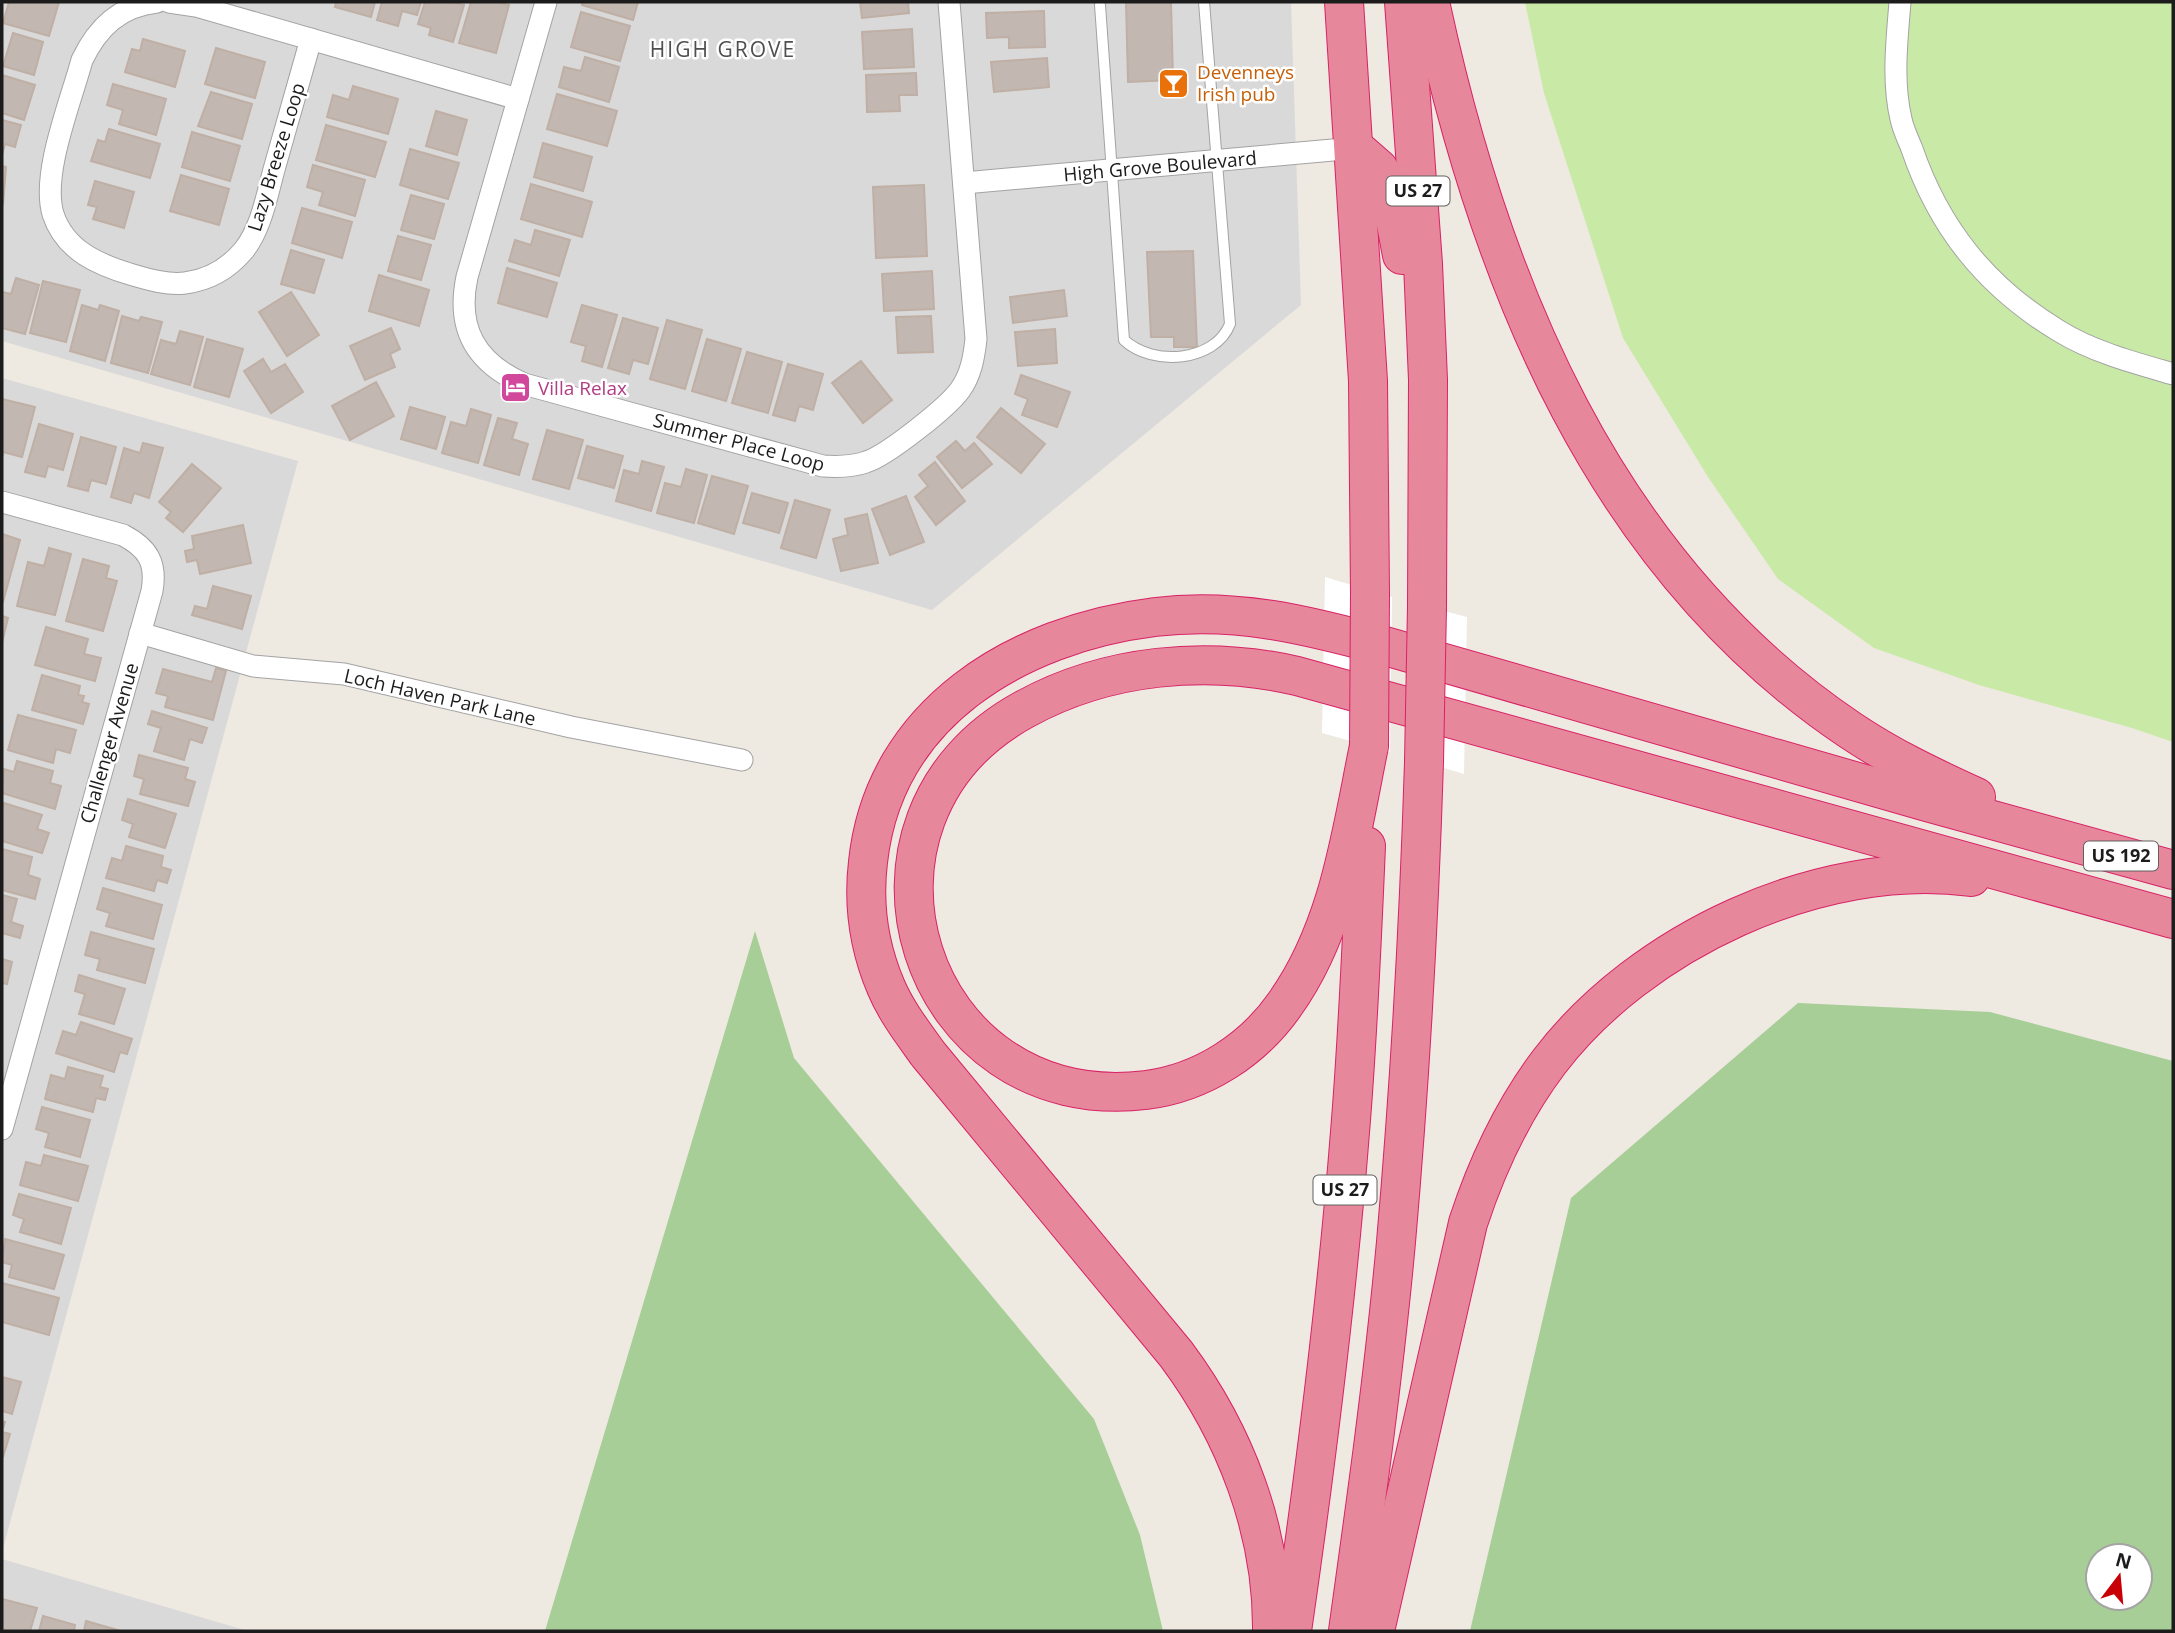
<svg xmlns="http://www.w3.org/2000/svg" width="2175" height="1633" viewBox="0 0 2175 1633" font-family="'Open Sans',sans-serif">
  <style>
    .residential { fill: #dad9d9 }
    .grass { fill: #c9e9a6 }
    .forest { fill: #a7ce96; fill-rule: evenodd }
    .pier { fill: #fff }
    .building { fill: #c2b8b1; stroke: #bfafa4; stroke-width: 2 }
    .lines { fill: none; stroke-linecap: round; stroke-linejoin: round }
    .lane-casing { stroke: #a3a3a3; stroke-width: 12 }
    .street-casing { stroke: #a3a3a3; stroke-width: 23 }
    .highway-casing { stroke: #d82265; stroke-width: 40 }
    .lane { stroke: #fff; stroke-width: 10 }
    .street { stroke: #fff; stroke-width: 21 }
    .highway { stroke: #e7879b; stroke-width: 38 }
    .highway-bridge-casing { stroke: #d82265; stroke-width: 40; stroke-linecap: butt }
    .highway-bridge { stroke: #e7879b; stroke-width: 38 }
    .labels { text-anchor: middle; stroke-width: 5; stroke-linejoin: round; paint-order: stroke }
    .shield { fill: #fff; stroke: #606060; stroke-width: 2 }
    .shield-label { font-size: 18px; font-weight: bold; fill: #1c1c1c }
    .food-label { font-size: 19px; fill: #c56008; stroke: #fff; text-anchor: start }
    .street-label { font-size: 19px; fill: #1c1c1c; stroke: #fff }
    .hotel-label { font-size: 19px; fill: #b23c85; stroke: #fff; text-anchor: start }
    .neighbourhood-label { font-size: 21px; letter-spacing: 2px; fill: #4f4f4f; stroke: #fff }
  </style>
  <rect width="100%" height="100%" fill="#eee9e1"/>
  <g class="residential">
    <polygon points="2,2 1291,2 1301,305 932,610 2,341"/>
    <polygon points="2,378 298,461 2,1552"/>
    <polygon points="2,1559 248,1631 2,1631"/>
  </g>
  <polygon class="grass" points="1525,2 2173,2 2173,742 2132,728 1979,685 1874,648 1778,579 1708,477 1623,338 1544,93"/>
  <g class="forest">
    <polygon points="755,931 794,1058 1094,1419 1140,1535 1163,1631 545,1631"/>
    <path d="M1798,1003L1990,1012L2173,1061V1631H1470L1571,1198ZM2098,1556H2140V1598H2098Z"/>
  </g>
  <g class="pier">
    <polygon points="1325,577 1392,597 1390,752 1322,733"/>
    <polygon points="1413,603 1467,617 1464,774 1411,758"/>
  </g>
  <g class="building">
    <polygon points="9,2 59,2 49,36 3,23"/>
    <polygon points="336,2 375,2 371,17 335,7"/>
    <polygon points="382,2 421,2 417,15 402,11 398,26 377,20"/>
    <polygon points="425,2 452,2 464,5 453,42 429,35 431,28 418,24"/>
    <polygon points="471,2 497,2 509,5 496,53 459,43"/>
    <polygon points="583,2 638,2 633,20 582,5"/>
    <polygon points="860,2 908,2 909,13 862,18"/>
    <polygon points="1126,2 1171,2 1173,80 1128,82"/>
    <polygon points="1044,11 1045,47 1009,48 1009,37 987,38 986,13"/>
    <polygon points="581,12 630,26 620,61 571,47"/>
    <polygon points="912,29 914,67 864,69 862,32"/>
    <polygon points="13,33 43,42 34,75 3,66"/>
    <polygon points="143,39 185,51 175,87 125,72 132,49 140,51"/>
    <polygon points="216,48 265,62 255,98 205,84"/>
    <polygon points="585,57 619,67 609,102 559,87 564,67 581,71"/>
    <polygon points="1047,58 1049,87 994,92 991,62"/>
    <polygon points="916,73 917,95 899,95 900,111 867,112 866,75"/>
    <polygon points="2,75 35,85 24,120 2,113"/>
    <polygon points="113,84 166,99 156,135 119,124 123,110 107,105"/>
    <polygon points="353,86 398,99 388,134 327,117 333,95 349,100"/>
    <polygon points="211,92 252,104 242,139 198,126"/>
    <polygon points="557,94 617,111 607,146 547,129"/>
    <polygon points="436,111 467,120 457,155 426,146"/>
    <polygon points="2,120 21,125 15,147 5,144 2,155"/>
    <polygon points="326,125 386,142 375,177 316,160"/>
    <polygon points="109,129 160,144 150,178 91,161 98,140 105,142"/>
    <polygon points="192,132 240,146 230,181 182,167"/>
    <polygon points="543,143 592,157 583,191 534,177"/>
    <polygon points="410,149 459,163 448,199 400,185"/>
    <polygon points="313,165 365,180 355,216 319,205 323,192 307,187"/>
    <polygon points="2,166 6,167 3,204 2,204"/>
    <polygon points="181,175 229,189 219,225 170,211"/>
    <polygon points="95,181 134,192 124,228 93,219 97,207 88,205"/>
    <polygon points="531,184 592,202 582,237 521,219"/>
    <polygon points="924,185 927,256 876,258 873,187"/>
    <polygon points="411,195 444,204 434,239 401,230"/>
    <polygon points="302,208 352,222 342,258 292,243"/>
    <polygon points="535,230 570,240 559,276 509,261 515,240 531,245"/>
    <polygon points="398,236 431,245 421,280 388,271"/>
    <polygon points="291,250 324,260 314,293 281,284"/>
    <polygon points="1193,251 1197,347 1174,347 1174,337 1151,337 1147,252"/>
    <polygon points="507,268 557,283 547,317 498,303"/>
    <polygon points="932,271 934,309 884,311 882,274"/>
    <polygon points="379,275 429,290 419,326 369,311"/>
    <polygon points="16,278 39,285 25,334 2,328 2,292 11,294"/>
    <polygon points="43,281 80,290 66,342 30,333"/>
    <polygon points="1064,290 1067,316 1013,323 1010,297"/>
    <polygon points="291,292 319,335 287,356 259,312"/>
    <polygon points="82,305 98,310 100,305 119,311 105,361 70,351"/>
    <polygon points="582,305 617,315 602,367 582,361 586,346 571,342"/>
    <polygon points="122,316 139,321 141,317 162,322 148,373 111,363"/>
    <polygon points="931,316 933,352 898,353 896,317"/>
    <polygon points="623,318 658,328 648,364 633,360 629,374 608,368"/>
    <polygon points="667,320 702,330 685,389 650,379"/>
    <polygon points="391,328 400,349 390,354 395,367 365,380 350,346"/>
    <polygon points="1055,329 1057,363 1018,366 1015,332"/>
    <polygon points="180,331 203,337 190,385 151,374 161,340 176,344"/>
    <polygon points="207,339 243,349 229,397 194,387"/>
    <polygon points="707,339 741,349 726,401 692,391"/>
    <polygon points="747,352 782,362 768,413 732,403"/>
    <polygon points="263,359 271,372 285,364 303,392 271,413 244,371"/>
    <polygon points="861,361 892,400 863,423 832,383"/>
    <polygon points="788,364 823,374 813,410 799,406 795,421 773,415"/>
    <polygon points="1021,375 1070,392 1057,427 1022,415 1028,399 1015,394"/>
    <polygon points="376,382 394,416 350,440 332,406"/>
    <polygon points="2,399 35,407 22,457 3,452 2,458"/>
    <polygon points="410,407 445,417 436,449 401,439"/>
    <polygon points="1001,408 1045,444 1021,473 977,437"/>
    <polygon points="471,409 491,415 478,463 442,453 451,422 466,426"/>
    <polygon points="498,418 517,423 512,439 528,444 519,475 484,465"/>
    <polygon points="39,424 73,434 63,470 48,466 45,477 25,472"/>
    <polygon points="547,430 583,440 569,489 533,479"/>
    <polygon points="81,437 116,447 106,484 91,480 88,491 68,486"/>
    <polygon points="956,441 965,451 974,443 992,464 962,488 937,457"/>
    <polygon points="143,443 163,448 149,498 134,493 131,503 111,497 124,448 140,453"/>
    <polygon points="587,446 623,456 614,488 578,478"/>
    <polygon points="642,461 664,467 651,511 616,501 624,470 639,474"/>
    <polygon points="935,462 965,501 936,525 915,497 928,486 919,475"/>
    <polygon points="192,464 221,488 183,532 166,518 171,512 159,502"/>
    <polygon points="686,469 707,475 694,523 657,513 665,483 681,487"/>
    <polygon points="712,476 748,486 734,534 698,523"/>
    <polygon points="752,493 788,503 779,533 743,523"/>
    <polygon points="906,496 924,542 890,555 872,509"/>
    <polygon points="795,500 830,510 816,558 781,548"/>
    <polygon points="867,514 878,563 841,571 833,539 848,535 845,519"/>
    <polygon points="243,525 251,563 200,574 197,560 187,562 185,551 194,549 192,536"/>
    <polygon points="2,534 20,540 3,602 2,602"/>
    <polygon points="49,548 71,554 55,615 17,606 28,562 44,566"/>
    <polygon points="83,559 109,566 106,578 117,581 103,631 66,621"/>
    <polygon points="213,586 251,596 242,629 192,615 195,606 207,609"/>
    <polygon points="2,616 8,618 2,643"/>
    <polygon points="46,627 88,639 84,654 101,658 95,681 35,665"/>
    <polygon points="216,668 226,671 213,720 165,707 168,696 156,693 163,669 212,682"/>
    <polygon points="42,675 80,686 78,695 84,696 82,702 89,704 83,724 32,710"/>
    <polygon points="152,711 207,728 202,743 190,739 184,760 154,751 161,728 148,724"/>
    <polygon points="18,715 76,730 70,753 56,749 53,763 8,750"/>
    <polygon points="139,755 188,768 185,779 195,782 188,806 140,794 144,779 134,776"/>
    <polygon points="17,761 53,771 50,783 61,786 55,809 2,793 4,769 14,772"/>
    <polygon points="128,799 176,814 165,848 129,837 133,824 122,820"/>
    <polygon points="4,803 42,815 37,829 49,833 42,853 2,841 2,812"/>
    <polygon points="126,846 163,856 161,867 171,870 167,883 157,880 154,891 106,878 112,858 122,861"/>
    <polygon points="2,849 32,857 28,875 40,879 35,899 2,890"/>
    <polygon points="103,888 162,905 153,939 106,926 110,913 97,909"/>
    <polygon points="2,895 17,899 11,922 23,926 20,938 2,933"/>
    <polygon points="91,932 154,949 145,983 97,970 100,959 85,955"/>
    <polygon points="2,959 12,962 7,984 2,983"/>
    <polygon points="79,975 125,989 114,1024 79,1014 85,994 75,991"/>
    <polygon points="81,1022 132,1039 127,1054 120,1052 114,1072 56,1053 63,1031 76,1035"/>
    <polygon points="68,1067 103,1076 100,1087 108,1089 105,1100 96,1098 93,1112 45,1099 51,1075 65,1079"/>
    <polygon points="42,1107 90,1120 80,1157 45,1147 49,1133 36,1129"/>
    <polygon points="44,1155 88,1166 78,1201 20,1185 26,1162 41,1166"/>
    <polygon points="19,1194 71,1208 61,1244 20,1232 24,1219 13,1215"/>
    <polygon points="5,1239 64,1255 54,1289 9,1277 12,1265 2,1262"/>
    <polygon points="2,1283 59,1298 49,1335 2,1322"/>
    <polygon points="2,1377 21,1382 12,1414 2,1411"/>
    <polygon points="2,1421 5,1422 2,1432 10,1434 3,1457 2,1457"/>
    <polygon points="2,1599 37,1608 30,1631 2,1631"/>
    <polygon points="43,1616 75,1625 74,1631 39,1631"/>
    <polygon points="86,1621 121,1631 84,1631"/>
  </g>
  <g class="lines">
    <defs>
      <path id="lane" d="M1100,5L1124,340C1153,367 1215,362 1230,324L1204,2"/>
      <g id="street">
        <path d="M157,2C120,6 98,27 82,60C71,101 41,174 53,214C65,251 99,265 133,275C150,280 168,285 185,283C209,280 229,268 244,250C262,227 267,194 275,166C287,124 299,82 311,39"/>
        <polyline points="169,2 196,6 518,99"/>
        <path d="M546,2L467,277C456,329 476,363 524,384L823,466C838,467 852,467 866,462C886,456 947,408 960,390C971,375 974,357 976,339L949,2"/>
        <path d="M1900,2C1897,40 1892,81 1901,119C1903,129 1908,139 1912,149C1939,228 1986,287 2059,331C2093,352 2135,363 2173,374"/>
        <polyline points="964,183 1355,148"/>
        <path d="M2,502L123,535C148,548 157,563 152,591L2,1129"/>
        <polyline points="140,633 253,666 344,674 571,727 742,760"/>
      </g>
      <g id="highway">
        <polyline points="1344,2 1368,381 1370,593"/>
        <polyline points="1404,2 1423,264 1428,380 1427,607"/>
        <path d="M1430,2C1490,282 1603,564 1850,730C1890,757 1932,777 1976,797"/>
        <polyline points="1355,148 1379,169 1392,203 1402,255"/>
        <path d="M1369,746C1351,834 1339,928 1285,1004C1253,1050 1202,1083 1146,1090C917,1118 822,819 1025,709C1107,664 1207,655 1297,676L2173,919"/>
        <path d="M1272,1631C1273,1531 1235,1433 1176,1354L928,1054C913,1033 896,1011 886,987C869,947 863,904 868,862C884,713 1017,634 1155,617C1236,607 1307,625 1385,646L1927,802L2173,870"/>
        <path d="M1292,1631C1316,1465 1337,1299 1350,1132C1358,1036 1362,941 1366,846"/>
        <path d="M1348,1631C1366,1502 1384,1373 1396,1242C1410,1082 1419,922 1424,762"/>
        <path d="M1375,1631L1468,1223C1487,1165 1512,1111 1549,1062C1640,942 1820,857 1971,877"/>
      </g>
    </defs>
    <use href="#lane" class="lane-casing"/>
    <use href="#street" class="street-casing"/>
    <use href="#highway" class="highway-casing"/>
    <use href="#lane" class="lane"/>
    <use href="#street" class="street"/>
    <use href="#highway" class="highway"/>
    <defs>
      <g id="highway-bridge">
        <polyline points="1369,746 1370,593"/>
        <polyline points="1424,762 1427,607"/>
      </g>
    </defs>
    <use href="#highway-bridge" class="highway-bridge-casing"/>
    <use href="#highway-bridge" class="highway-bridge"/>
  </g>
  <defs>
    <symbol id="bar-square" viewBox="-11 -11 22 22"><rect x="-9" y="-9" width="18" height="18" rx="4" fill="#e8710a" stroke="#fff"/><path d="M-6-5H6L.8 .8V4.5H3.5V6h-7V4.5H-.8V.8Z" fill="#fff"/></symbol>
    <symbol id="hotel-square" viewBox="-11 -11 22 22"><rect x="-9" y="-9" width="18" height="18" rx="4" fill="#d1479c" stroke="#fff"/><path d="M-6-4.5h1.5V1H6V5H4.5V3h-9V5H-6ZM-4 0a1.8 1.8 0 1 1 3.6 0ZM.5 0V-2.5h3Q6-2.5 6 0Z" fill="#fff"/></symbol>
  </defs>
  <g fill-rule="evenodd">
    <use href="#bar-square" x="1156" y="66" width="35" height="35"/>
    <use href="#hotel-square" x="498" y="370" width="35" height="35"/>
  </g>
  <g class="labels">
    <g class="shield">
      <rect x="1386.5" y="176.5" width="63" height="29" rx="5"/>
      <rect x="2084" y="841.5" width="74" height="29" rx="5"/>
      <rect x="1313.5" y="1175.5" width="63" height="29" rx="5"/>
    </g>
    <g class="shield-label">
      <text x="1418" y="197">US 27</text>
      <text x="2121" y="862">US 192</text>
      <text x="1345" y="1196">US 27</text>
    </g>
    <g class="food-label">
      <text x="1197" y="79">Devenneys<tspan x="1197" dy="22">Irish pub</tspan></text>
    </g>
    <g class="street-label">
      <text transform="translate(276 157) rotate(-73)" y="7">Lazy Breeze Loop</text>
      <text transform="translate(1160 166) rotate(-5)" y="7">High Grove Boulevard</text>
      <text transform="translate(739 442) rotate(15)" y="7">Summer Place Loop</text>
      <text transform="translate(440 697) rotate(13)" y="7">Loch Haven Park Lane</text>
      <text transform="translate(109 743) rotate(-74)" y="7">Challenger Avenue</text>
    </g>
    <g class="hotel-label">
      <text x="538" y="395">Villa Relax</text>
    </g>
    <g class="neighbourhood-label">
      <text x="723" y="57">HIGH GROVE</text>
    </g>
  </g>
  <rect width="2175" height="1633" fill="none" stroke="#1c1c1c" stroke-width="7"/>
  <g transform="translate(2119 1577) rotate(16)"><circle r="33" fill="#ffffff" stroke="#a4a4a4" stroke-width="2"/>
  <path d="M0-5L12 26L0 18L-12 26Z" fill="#c80005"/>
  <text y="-10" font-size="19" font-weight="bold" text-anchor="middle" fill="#1c1c1c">N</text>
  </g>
</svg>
